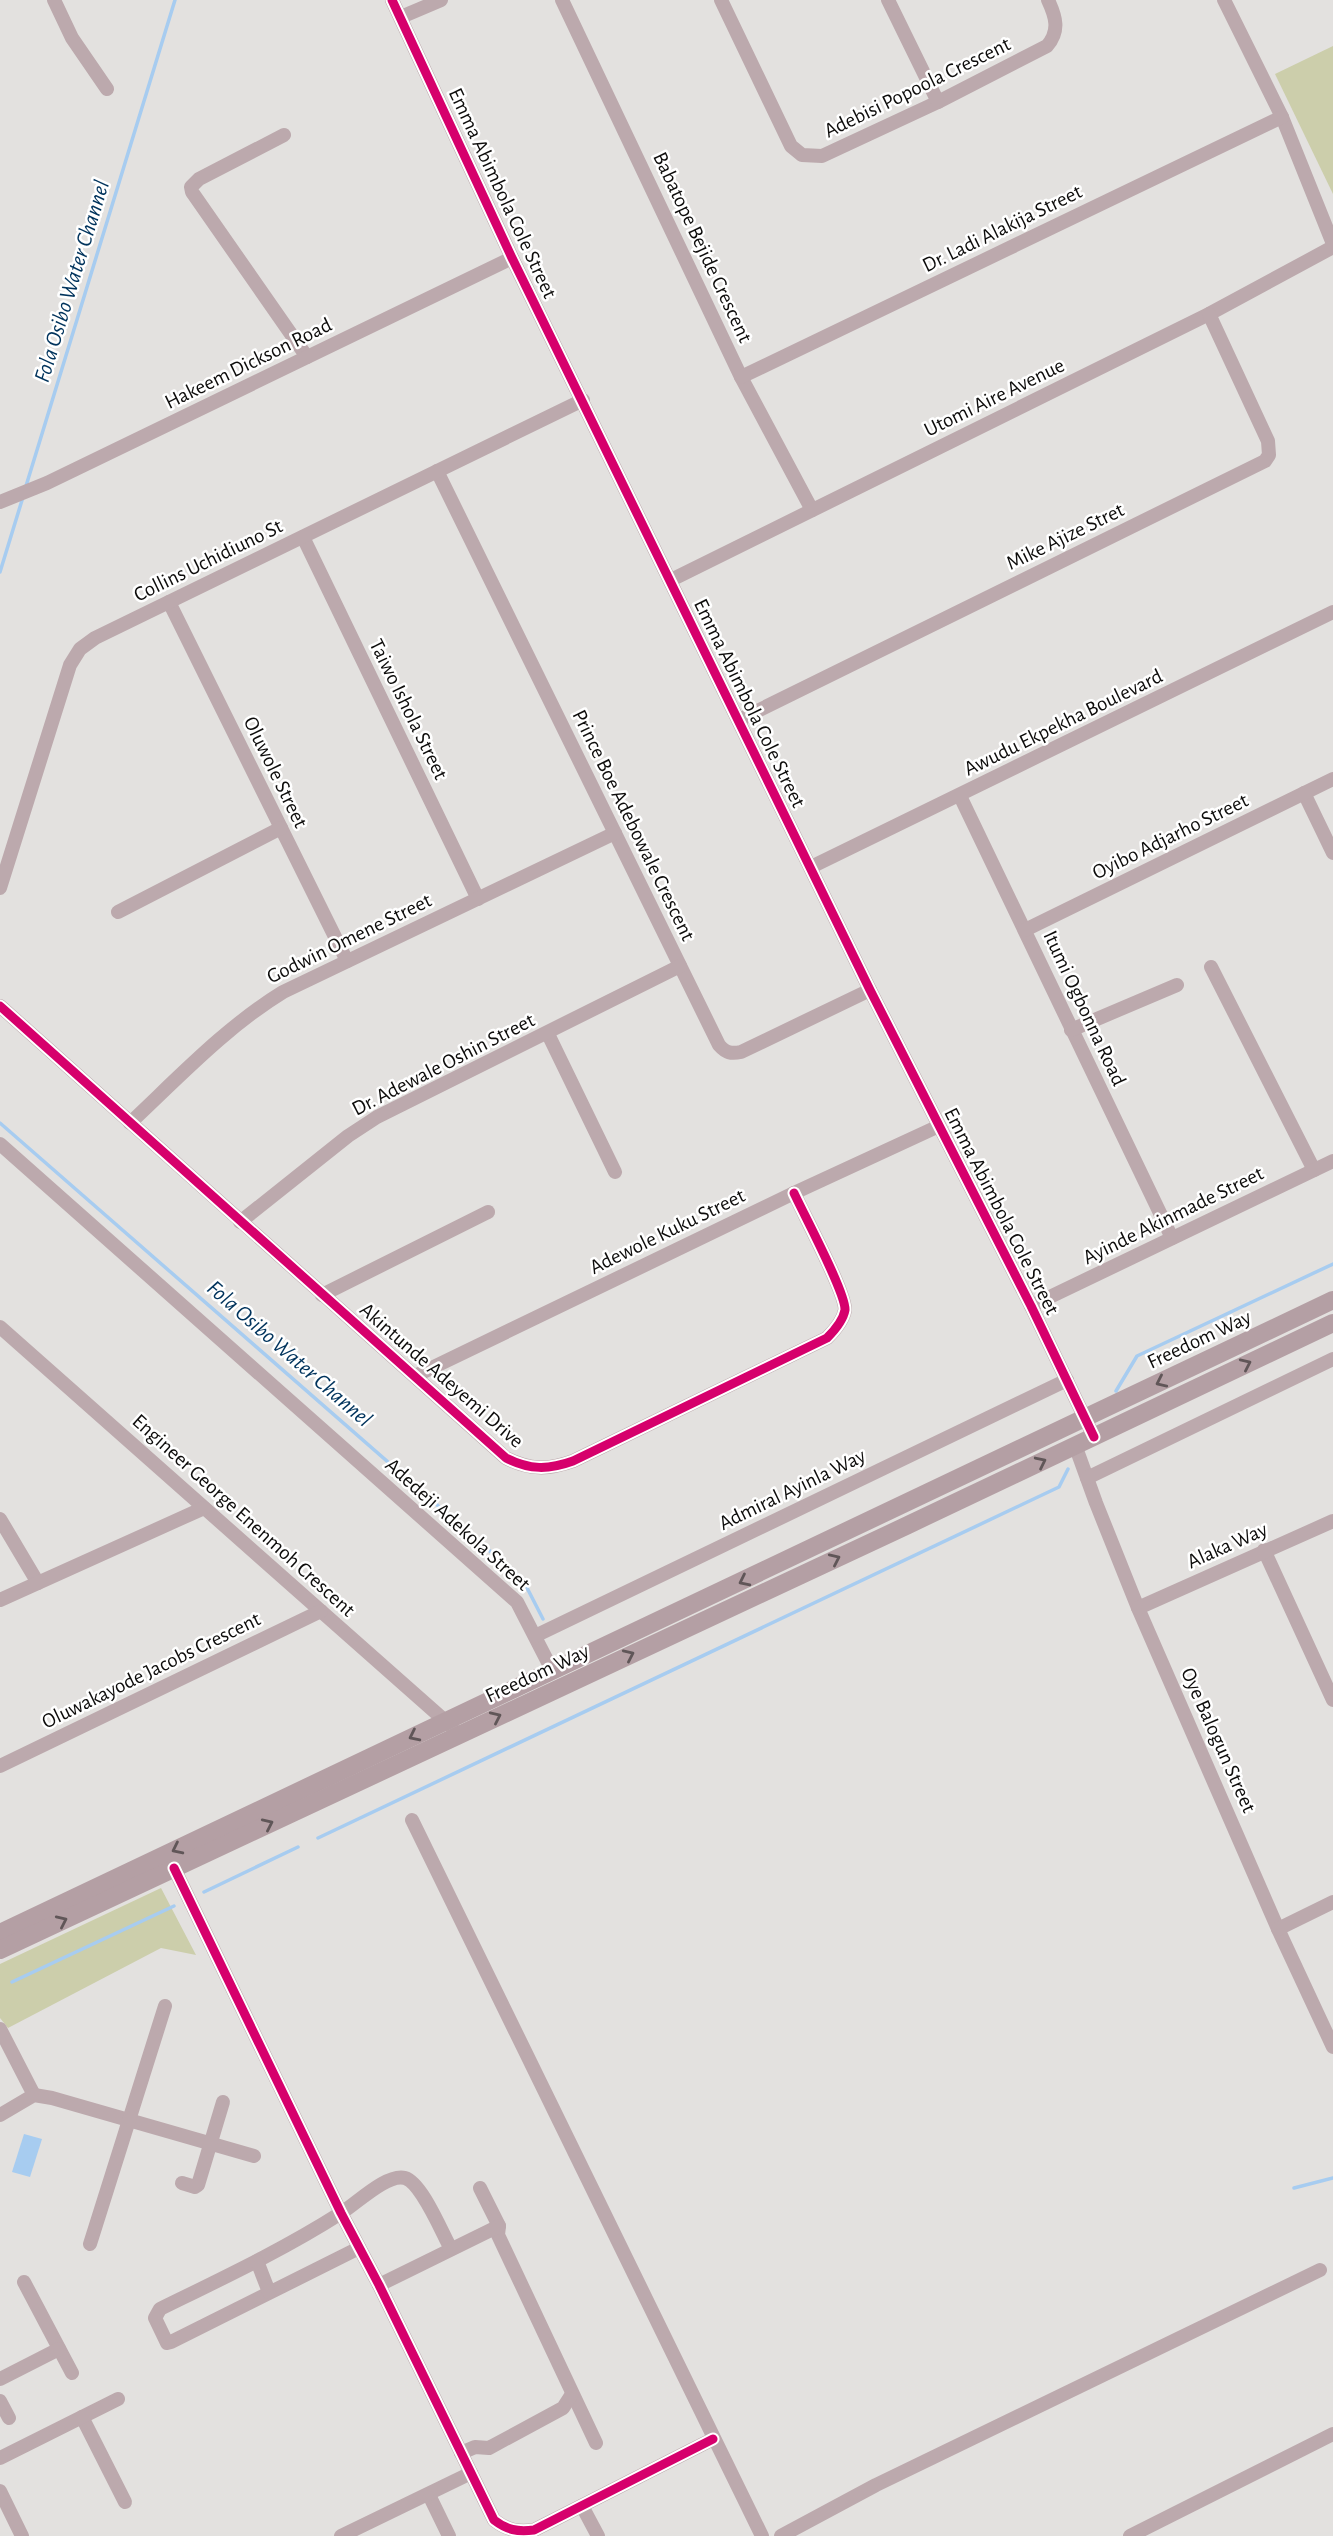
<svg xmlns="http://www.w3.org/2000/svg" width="1333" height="2536" viewBox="0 0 1333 2536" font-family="'Alegreya Sans',sans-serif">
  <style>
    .green { fill: #ccceab }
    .water { fill: #a7ccf0 }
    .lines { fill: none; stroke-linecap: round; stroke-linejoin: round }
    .stream { stroke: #a7ccf0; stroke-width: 3.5 }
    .minor { stroke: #bca9ad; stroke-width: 14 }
    .major { stroke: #b49fa4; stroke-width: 18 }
    .cycleway-casing { stroke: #fff; stroke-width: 13 }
    .cycleway { stroke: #d6006c; stroke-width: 9 }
    .oneway { stroke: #605658 }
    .labels { text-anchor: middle; stroke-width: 5; stroke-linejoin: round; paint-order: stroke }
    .street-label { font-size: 21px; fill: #0d0c0b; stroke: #fff }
    .water-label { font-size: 23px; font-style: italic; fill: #00335c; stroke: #fff }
  </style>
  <rect width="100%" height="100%" fill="#e3e1df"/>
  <g class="green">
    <polygon points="1333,46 1333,194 1275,74"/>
    <polygon points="161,1888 196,1955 161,1948 8,2028 0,2018 0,1964"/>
  </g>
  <polygon class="water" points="24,2134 42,2139 30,2177 12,2172"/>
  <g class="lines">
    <g class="stream">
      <polyline points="26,486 175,0"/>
      <polyline points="0,572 23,497"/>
      <polyline points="0,1123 523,1580 543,1619"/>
      <polyline points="1116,1391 1137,1356 1333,1264"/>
      <polyline points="318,1838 1059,1487 1068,1469"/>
      <polyline points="204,1892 298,1847"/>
      <polyline points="12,1982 174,1906"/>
      <polyline points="1294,2188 1333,2178"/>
    </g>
    <g class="minor">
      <polyline points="54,0 72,38 107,89"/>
      <polyline points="392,0 512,258 870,990 1031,1306 1094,1437"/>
      <polyline points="562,0 741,377 812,510"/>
      <path d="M721,0L791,146L802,155L822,156L938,102L1047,46C1060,31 1056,17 1048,0"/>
      <polyline points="888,0 938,102"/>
      <polyline points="1224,0 1282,117 1333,244"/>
      <polyline points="401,17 441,0"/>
      <polyline points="284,135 199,179 191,187 192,192 307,357"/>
      <polyline points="741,377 1282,117"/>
      <path d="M437,471L719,1045C726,1053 731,1054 741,1052L870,990"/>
      <polyline points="0,502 47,483 512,258"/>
      <polyline points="303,537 478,899"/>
      <polyline points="671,580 1209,314 1333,247"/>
      <polyline points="169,602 347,961"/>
      <polyline points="739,720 1265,461 1269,455 1268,441 1209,314"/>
      <polyline points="1304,793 1333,853"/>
      <polyline points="960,796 1172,1238"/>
      <polyline points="811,867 1333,612"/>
      <polyline points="0,888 70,665 80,649 95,638 583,400"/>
      <polyline points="118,912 281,828"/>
      <polyline points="1025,930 1333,779"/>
      <polyline points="1211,967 1314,1170"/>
      <path d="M0,1006L506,1458C530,1470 548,1470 573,1461L827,1338C835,1330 843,1321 845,1310C846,1293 803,1213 794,1193"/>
      <polyline points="1071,1030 1177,985"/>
      <polyline points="548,1034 615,1172"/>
      <path d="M130,1123C179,1077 226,1027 283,992L615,833"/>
      <polyline points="0,1144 517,1602 553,1672"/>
      <polyline points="240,1222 348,1136 377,1117 680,966"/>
      <polyline points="322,1295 488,1212"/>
      <polyline points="1031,1306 1333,1161"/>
      <polyline points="0,1327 452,1727"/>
      <polyline points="415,1376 794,1193 939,1126"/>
      <polyline points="1075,1445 1096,1503 1138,1608 1278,1929 1333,2047"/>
      <polyline points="1087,1478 1333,1359"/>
      <polyline points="0,1519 38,1583"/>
      <polyline points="1264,1550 1333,1700"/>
      <polyline points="0,1600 204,1508"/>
      <polyline points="1138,1608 1333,1521"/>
      <polyline points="535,1636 1067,1380"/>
      <polyline points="0,1766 321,1611"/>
      <polyline points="412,1820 762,2536"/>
      <path d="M174,1868L341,2213L379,2285L494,2520C507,2530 517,2532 534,2530L713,2439"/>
      <polyline points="1278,1929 1333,1902"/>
      <polyline points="0,2029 34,2095"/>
      <polyline points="0,2115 34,2095 52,2098 254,2156"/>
      <polyline points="182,2183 195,2187 198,2185 223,2102"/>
      <polyline points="480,2188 499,2226 498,2235 596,2443"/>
      <polyline points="90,2244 165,2006"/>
      <path d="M359,2248L171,2342L167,2343L155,2318L160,2309C221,2279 283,2250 341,2213C356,2204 387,2173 405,2178C422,2183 442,2233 451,2249"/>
      <polyline points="257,2261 269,2292"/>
      <polyline points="24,2282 72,2373"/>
      <polyline points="379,2285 499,2226"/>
      <polyline points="0,2379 59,2349"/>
      <polyline points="0,2401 9,2418"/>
      <polyline points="82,2417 125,2502"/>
      <polyline points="461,2453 475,2447 489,2448 563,2408 572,2394"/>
      <polyline points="0,2458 118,2399"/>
      <polyline points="0,2491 22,2536"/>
      <polyline points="429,2495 449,2536"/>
      <polyline points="582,2506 598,2536"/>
      <polyline points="341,2536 471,2473"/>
      <polyline points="781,2536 876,2485 1320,2270"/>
      <polyline points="1130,2536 1333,2434"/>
    </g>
    <g class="major">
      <polyline points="0,1933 1333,1300"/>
      <polyline points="0,1950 908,1525 1333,1323"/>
    </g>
    <defs>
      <g id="cycleway">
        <polyline points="392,0 512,258 870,990 1031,1306 1094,1437"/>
        <path d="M0,1006L506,1458C530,1470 548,1470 573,1461L827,1338C835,1330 843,1321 845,1310C846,1293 803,1213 794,1193"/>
        <path d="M174,1868L341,2213L379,2285L494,2520C507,2530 517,2532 534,2530L713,2439"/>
      </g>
    </defs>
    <use href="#cycleway" class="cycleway-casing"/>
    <use href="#cycleway" class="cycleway"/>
  </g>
  <defs><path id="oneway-chevron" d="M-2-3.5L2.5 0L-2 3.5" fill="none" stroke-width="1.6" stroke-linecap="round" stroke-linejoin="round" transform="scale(1.75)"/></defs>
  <g class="oneway">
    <use href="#oneway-chevron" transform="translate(1246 1364) rotate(-25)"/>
    <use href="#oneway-chevron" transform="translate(1161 1382) rotate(155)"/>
    <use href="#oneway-chevron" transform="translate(1041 1462) rotate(-26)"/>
    <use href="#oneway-chevron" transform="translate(835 1559) rotate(-25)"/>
    <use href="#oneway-chevron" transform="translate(744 1581) rotate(154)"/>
    <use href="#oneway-chevron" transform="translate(629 1655) rotate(-25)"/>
    <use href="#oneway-chevron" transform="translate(496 1717) rotate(-25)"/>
    <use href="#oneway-chevron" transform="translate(414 1736) rotate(154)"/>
    <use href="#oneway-chevron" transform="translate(268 1824) rotate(-25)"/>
    <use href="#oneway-chevron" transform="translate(177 1849) rotate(154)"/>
    <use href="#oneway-chevron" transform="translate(62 1921) rotate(-25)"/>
  </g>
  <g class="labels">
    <g class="street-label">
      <text transform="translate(917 87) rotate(-26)" y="7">Adebisi Popoola Crescent</text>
      <text transform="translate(503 193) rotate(65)" y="7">Emma Abimbola Cole Street</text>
      <text transform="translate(1002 228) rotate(-26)" y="7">Dr. Ladi Alakija Street</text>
      <text transform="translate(703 247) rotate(65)" y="7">Babatope Bejide Crescent</text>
      <text transform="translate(248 363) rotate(-26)" y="7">Hakeem Dickson Road</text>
      <text transform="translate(994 397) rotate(-26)" y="7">Utomi Aire Avenue</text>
      <text transform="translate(1065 536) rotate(-26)" y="7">Mike Ajize Stret</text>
      <text transform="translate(208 560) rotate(-26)" y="7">Collins Uchidiuno St</text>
      <text transform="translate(750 703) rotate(64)" y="7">Emma Abimbola Cole Street</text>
      <text transform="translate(409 709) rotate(64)" y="7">Taiwo Ishola Street</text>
      <text transform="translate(1063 722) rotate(-26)" y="7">Awudu Ekpekha Boulevard</text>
      <text transform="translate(276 772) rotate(64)" y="7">Oluwole Street</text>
      <text transform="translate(634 825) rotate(64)" y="7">Prince Boe Adebowale Crescent</text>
      <text transform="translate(1170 836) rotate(-26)" y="7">Oyibo Adjarho Street</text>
      <text transform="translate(349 938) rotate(-26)" y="7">Godwin Omene Street</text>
      <text transform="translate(1085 1008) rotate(65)" y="7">Itumi Ogbonna Road</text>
      <text transform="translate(443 1064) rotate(-27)" y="7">Dr. Adewale Oshin Street</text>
      <text transform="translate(1002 1211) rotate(63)" y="7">Emma Abimbola Cole Street</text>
      <text transform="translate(1173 1215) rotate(-26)" y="7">Ayinde Akinmade Street</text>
      <text transform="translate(667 1231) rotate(-26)" y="7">Adewole Kuku Street</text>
      <text transform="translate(1199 1339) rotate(-25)" y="7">Freedom Way</text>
      <text transform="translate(442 1375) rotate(41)" y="7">Akintunde Adeyemi Drive</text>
      <text transform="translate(792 1489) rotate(-26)" y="7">Admiral Ayinla Way</text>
      <text transform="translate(244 1515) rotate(42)" y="7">Engineer George Enenmoh Crescent</text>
      <text transform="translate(458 1524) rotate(42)" y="7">Adedeji Adekola Street</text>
      <text transform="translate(1227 1545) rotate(-24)" y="7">Alaka Way</text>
      <text transform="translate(151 1670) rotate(-26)" y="7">Oluwakayode Jacobs Crescent</text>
      <text transform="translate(537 1673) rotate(-25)" y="7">Freedom Way</text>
      <text transform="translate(1219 1740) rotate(66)" y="7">Oye Balogun Street</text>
    </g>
    <g class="water-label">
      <text transform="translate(71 281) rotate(-73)" y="8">Fola Osibo Water Channel</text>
      <text transform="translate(290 1353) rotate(41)" y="8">Fola Osibo Water Channel</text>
    </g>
  </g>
</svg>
